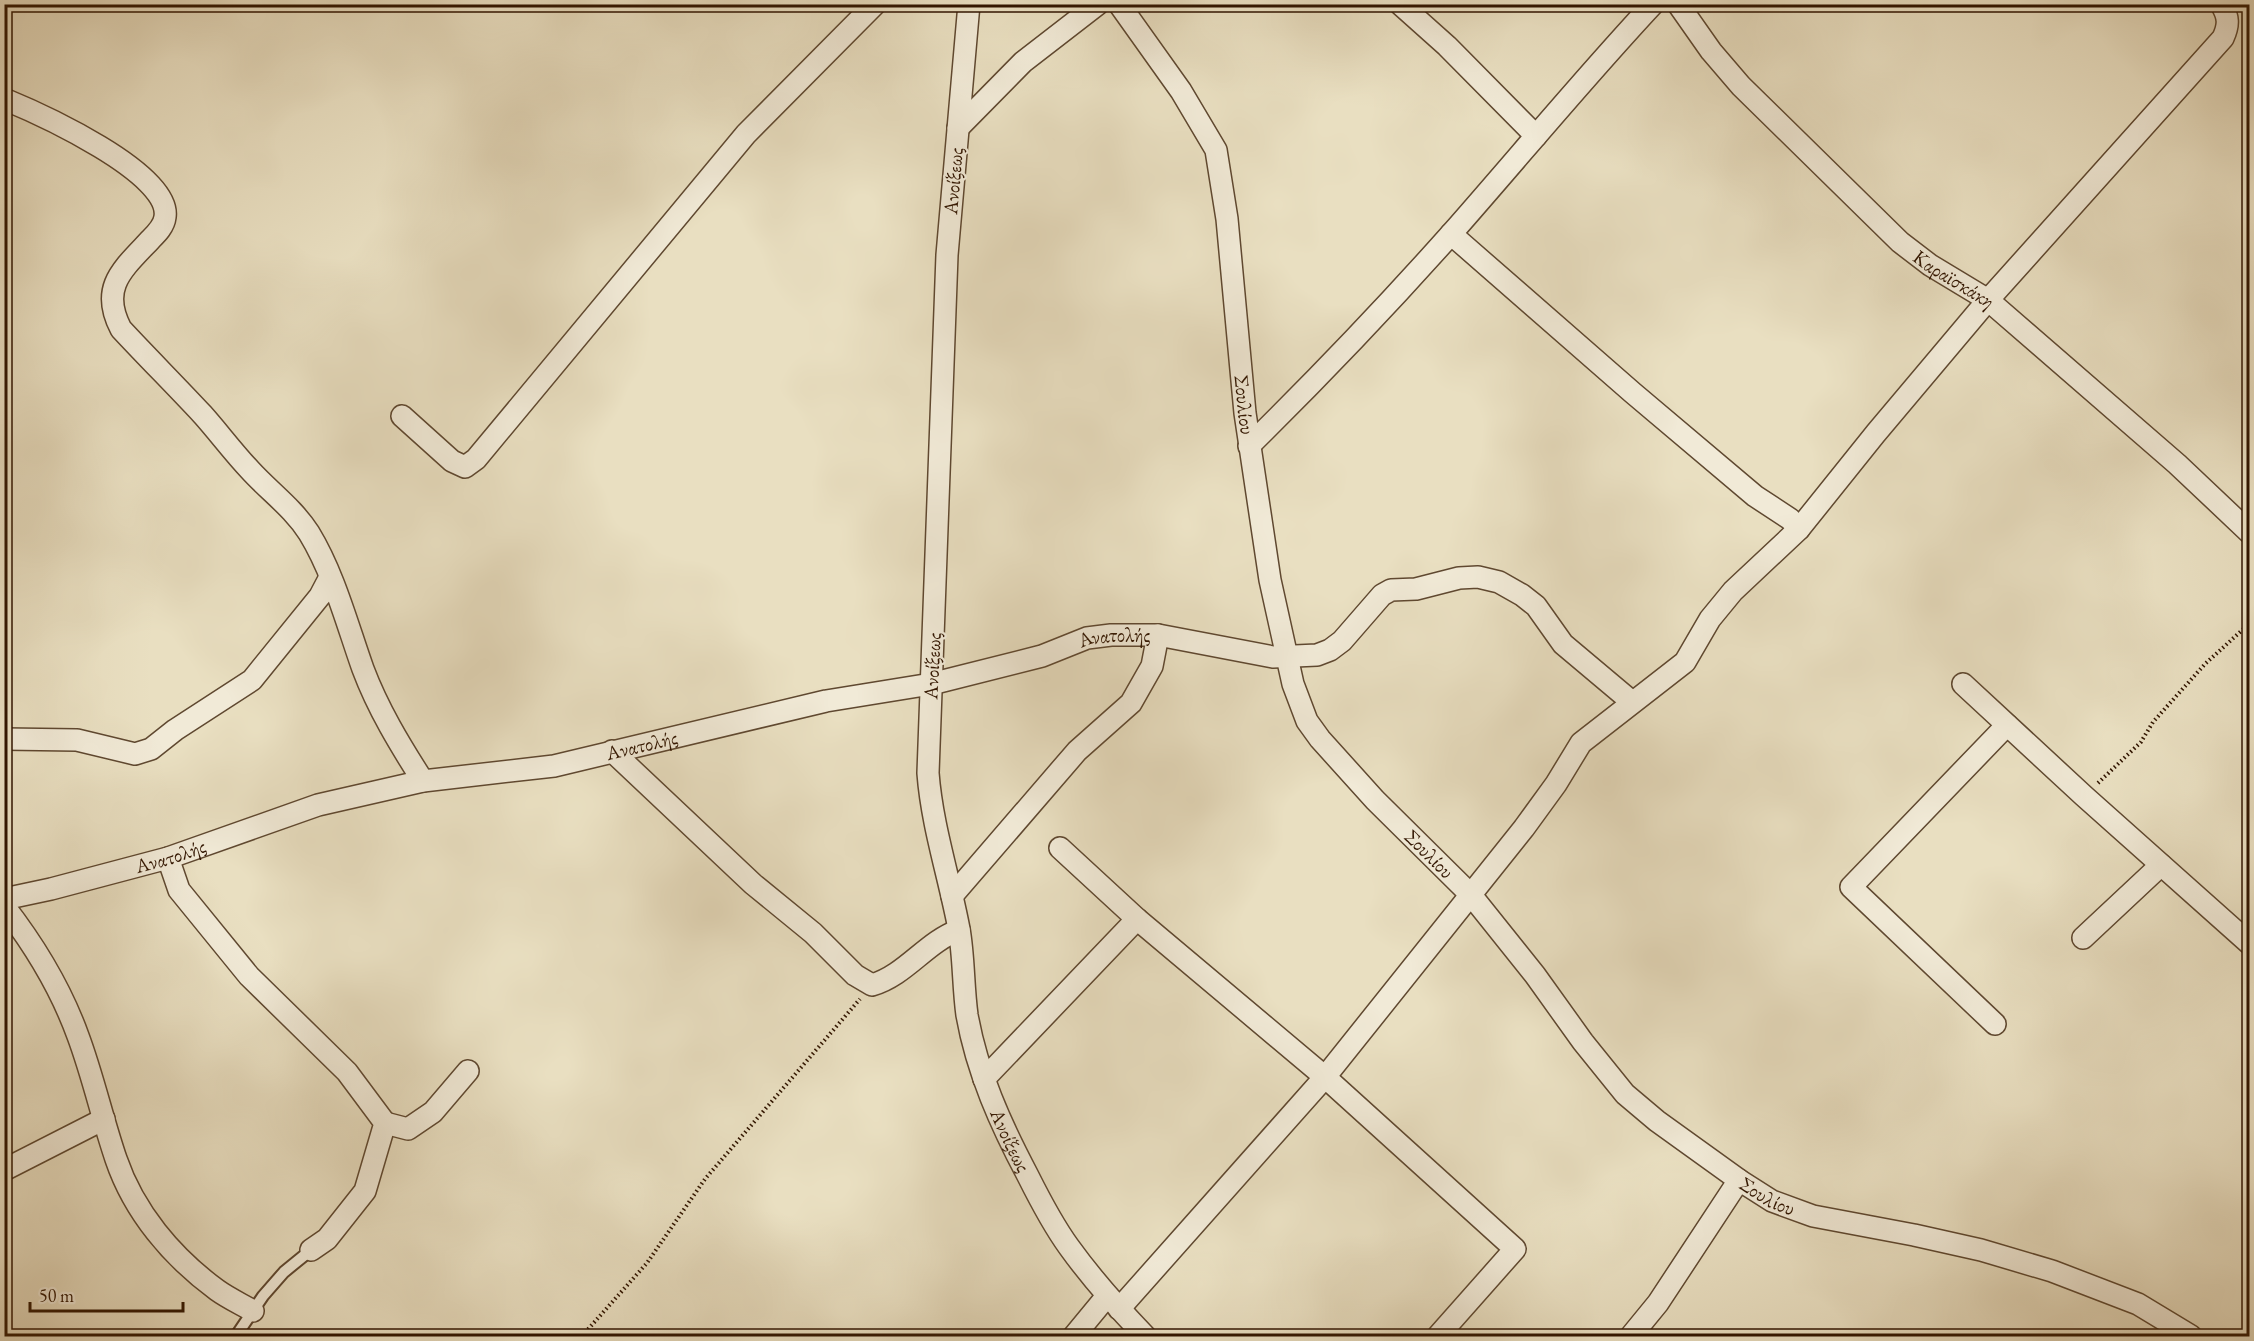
<svg xmlns="http://www.w3.org/2000/svg" width="2254" height="1341" viewBox="0 0 2254 1341" font-family="'EB Garamond',serif">
  <style>
    .lines { fill: none; stroke-linecap: round; stroke-linejoin: round }
    .lane-casing { stroke: #5f4830; stroke-width: 14 }
    .street-casing { stroke: #5f4830; stroke-width: 24 }
    .path { stroke: #311500; stroke-width: 4; stroke-dasharray: 1.5 3; stroke-linecap: butt }
    .lane { stroke: #f1ead7; stroke-width: 10 }
    .street { stroke: #f1ead7; stroke-width: 21 }
    .labels { text-anchor: middle; stroke-width: 4.5; stroke-linejoin: round; paint-order: stroke }
    .street-label { font-size: 20px; fill: #311500; stroke: #f1ead7 }
  </style>
  <rect width="100%" height="100%" fill="#e9dfc1"/>
  <filter id="stains"><feTurbulence type="fractalNoise" baseFrequency=".00333" numOctaves="4"/><feColorMatrix values="0 0 0 0 .2 0 0 0 0 .09 0 0 0 0 .02 0 0 0 .5 -.17"/></filter>
  <radialGradient id="worn" r=".72"><stop offset=".6" stop-color="#630" stop-opacity="0"/><stop offset="1" stop-color="#630" stop-opacity=".3"/></radialGradient>
  <g class="lines">
    <defs>
      <polyline id="lane" points="236,1336 263,1296 284,1272 311,1250"/>
      <g id="street">
        <path id="s1" d="M969,4L947,255L928,773C932,826 949,876 959,929C964,957 963,986 967,1015C977,1072 1001,1125 1028,1176C1040,1200 1053,1225 1069,1247C1092,1279 1118,1308 1145,1336"/>
        <path id="s2" d="M1119,4L1181,91L1216,150L1227,219L1245,413L1270,580L1293,684L1307,721L1320,739L1375,800L1471,895L1535,975L1583,1042L1625,1094L1657,1121L1739,1180L1772,1201L1813,1216L1914,1235L1981,1250L2052,1271L2138,1304L2191,1336"/>
        <polyline points="1400,4 1447,46 1536,136"/>
        <path id="s3" d="M1678,4L1711,51L1741,86L1900,242L1930,265L1988,300L2177,464L2250,533"/>
        <path d="M4,99C38,113 172,173 165,217C164,226 157,233 151,239C123,269 99,287 121,329C148,358 176,386 203,415C219,433 233,452 250,470C270,492 293,508 309,533C334,574 347,624 363,669C378,709 400,745 423,781"/>
        <polyline points="958,128 1023,62 1098,4"/>
        <polyline points="1451,234 1633,393 1755,496 1790,519 1799,529"/>
        <polyline points="402,416 452,461 465,467 476,459 746,134 875,4"/>
        <path d="M1249,446C1319,377 1386,307 1451,234C1518,158 1583,79 1653,4"/>
        <polyline points="1963,684 2084,796 2250,944"/>
        <polyline points="4,739 77,740 135,754 151,749 175,730 252,680 320,596 330,577"/>
        <path d="M612,751L753,884L813,933L855,975L872,985C906,975 926,942 959,930"/>
        <polyline points="168,858 179,890 249,976 347,1072 385,1123 365,1191 327,1239 311,1250"/>
        <polyline points="952,896 1077,751 1131,703 1152,666 1158,635"/>
        <path id="s4" d="M4,899L51,889L168,858L318,805L423,781L554,766L826,701L931,684L1042,656L1087,638L1111,635H1158L1273,657L1317,655L1330,650L1342,641L1382,595L1391,590L1416,589L1459,578L1478,577L1499,582L1522,595L1536,606L1563,644L1632,702"/>
        <path d="M4,906C35,946 61,989 78,1036C93,1076 102,1118 116,1159C134,1212 172,1257 217,1290C228,1298 241,1304 253,1311"/>
        <polyline points="2083,938 2161,865"/>
        <polyline points="1995,1024 1851,887 2007,725"/>
        <polyline points="984,1079 1137,919 1060,848"/>
        <polyline points="385,1123 408,1129 433,1112 468,1071"/>
        <polyline points="4,1170 104,1119"/>
        <polyline points="1119,1309 1325,1077 1137,919"/>
        <polyline points="1074,1336 1107,1296"/>
        <path d="M1438,1336L1515,1249L1325,1077L1524,828L1556,784L1581,743L1685,662L1710,619L1733,591L1799,529L1876,433L1988,300L2223,38C2229,25 2229,17 2221,4"/>
        <polyline points="1631,1336 1658,1303 1739,1180"/>
      </g>
    </defs>
    <use href="#lane" class="lane-casing"/>
    <use href="#street" class="street-casing"/>
    <g class="path">
      <polyline points="2098,783 2141,742 2153,722 2205,664 2250,623"/>
      <polyline points="582,1336 647,1263 705,1179 860,999"/>
    </g>
    <use href="#lane" class="lane"/>
    <use href="#street" class="street"/>
  </g>
  <g class="labels">
    <g class="street-label">
      <text transform="translate(953 181) rotate(-85)" y="7">Ανοίξεως</text>
      <text dy="7" stroke="none"><textPath href="#s3" startOffset="392">Καραϊσκάκη</textPath></text>
      <text dy="7" stroke="none"><textPath href="#s2" startOffset="432">Σουλίου</textPath></text>
      <text dy="7" stroke="none"><textPath href="#s4" startOffset="1144">Ανατολής</textPath></text>
      <text transform="translate(932 666) rotate(-87)" y="7">Ανοίξεως</text>
      <text dy="7" stroke="none"><textPath href="#s4" startOffset="658">Ανατολής</textPath></text>
      <text dy="7" stroke="none"><textPath href="#s2" startOffset="936">Σουλίου</textPath></text>
      <text dy="7" stroke="none"><textPath href="#s4" startOffset="172">Ανατολής</textPath></text>
      <text dy="7" stroke="none"><textPath href="#s1" startOffset="1149">Ανοίξεως</textPath></text>
      <text dy="7" stroke="none"><textPath href="#s2" startOffset="1422">Σουλίου</textPath></text>
    </g>
  </g>
  <rect width="2254" height="1341" fill="none" stroke="#e9dfc1" stroke-width="24"/>
  <rect x="6" y="6" width="2242" height="1329" fill="none" stroke="#311500" stroke-width="3"/>
  <rect x="12" y="12" width="2230" height="1317" fill="none" stroke="#311500" stroke-width="1.5"/>
  <path d="M30 1302v9h153v-9" fill="none" stroke="#311500" stroke-width="3"/>
  <text x="39" y="1302" font-size="18" fill="#311500" stroke="#f1ead7" stroke-width="4.5" paint-order="stroke">50 m</text>
  <rect width="100%" height="100%" filter="url(#stains)"/>
  <rect width="100%" height="100%" fill="url(#worn)"/>
</svg>
